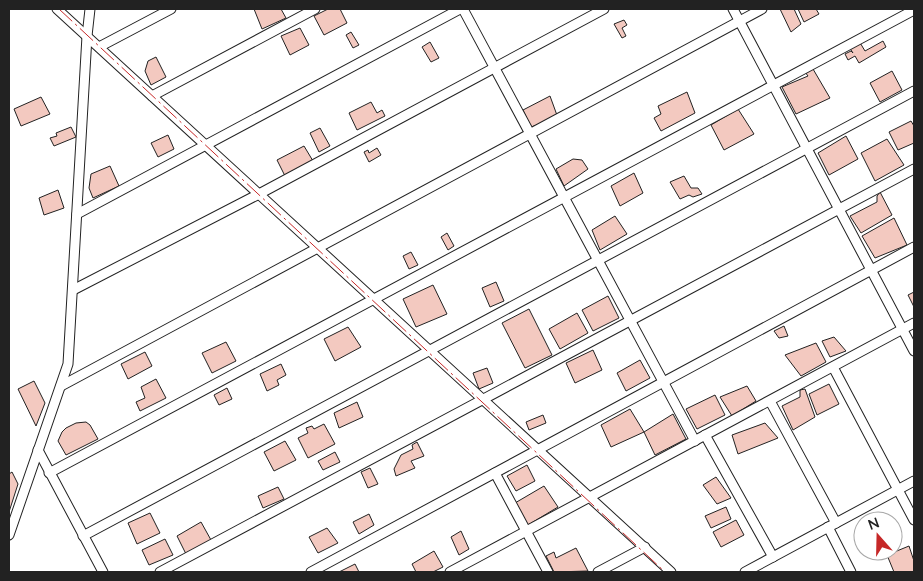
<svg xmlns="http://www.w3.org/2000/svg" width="923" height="581" viewBox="0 0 923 581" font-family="Lato,sans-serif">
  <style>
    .building { fill: #f3c9c0; stroke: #222 }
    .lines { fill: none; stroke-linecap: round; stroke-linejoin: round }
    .minor-casing { stroke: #222; stroke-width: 11 }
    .minor { stroke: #fff; stroke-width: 9 }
    .power { stroke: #c62828; stroke-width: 1; stroke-dasharray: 18 4 2.5 4; stroke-linecap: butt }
  </style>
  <rect width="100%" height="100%" fill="#fff"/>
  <g class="building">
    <polygon points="254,9 281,9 286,18 262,29"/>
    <polygon points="328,9 340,9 347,23 324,35 314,16"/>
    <polygon points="780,9 794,9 801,24 791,32"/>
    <polygon points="798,9 816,9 819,14 804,22"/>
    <polygon points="624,20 627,25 622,28 626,36 622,38 614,24"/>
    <polygon points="300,28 309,45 290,55 281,36"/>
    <polygon points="351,32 359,45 353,48 346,35"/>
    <polygon points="859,41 865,51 883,41 886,47 859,63 855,56 848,60 845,54 851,51 853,53 849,47"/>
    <polygon points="430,42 439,58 431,62 422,47"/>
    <polygon points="156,57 166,77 151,85 145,71 148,61"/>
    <polygon points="813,69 830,98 796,114 782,87 808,76 805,72"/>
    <polygon points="892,71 902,90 880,102 870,83"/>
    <polygon points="687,92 695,113 661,131 654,118 661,114 658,106"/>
    <polygon points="550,96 558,118 531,127 523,110"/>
    <polygon points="41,97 50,114 21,126 14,109"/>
    <polygon points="371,102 377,113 382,110 385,116 357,130 349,113"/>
    <polygon points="738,109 754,134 724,150 711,125"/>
    <polygon points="911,121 914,126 914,143 898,150 889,132"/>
    <polygon points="71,127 76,137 54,146 50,138 57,136 56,133"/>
    <polygon points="320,128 330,146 319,152 310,133"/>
    <polygon points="168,135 174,149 158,157 151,143"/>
    <polygon points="846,136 858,159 829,175 818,153"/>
    <polygon points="887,139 904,165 875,181 861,153"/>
    <polygon points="304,146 313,161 285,176 277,160"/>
    <polygon points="377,148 381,155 369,162 364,152 368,150 369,153"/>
    <polygon points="573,159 582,160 588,169 564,186 556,169"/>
    <polygon points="110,166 119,186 93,198 89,188 91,174"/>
    <polygon points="634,173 643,193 620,206 611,186"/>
    <polygon points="684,176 691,188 698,188 702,194 693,197 689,195 680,199 670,182"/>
    <polygon points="58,190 64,208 44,215 39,198"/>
    <polygon points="880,192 892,215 861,233 850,216 877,202 877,196"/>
    <polygon points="615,216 627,234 600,250 592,230"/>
    <polygon points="894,218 907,245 875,258 862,236"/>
    <polygon points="447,233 454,246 448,250 441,237"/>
    <polygon points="411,252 418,265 409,269 403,256"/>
    <polygon points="496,282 504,301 490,307 482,288"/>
    <polygon points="433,285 447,314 416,327 403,299"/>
    <polygon points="914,292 914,307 908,295"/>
    <polygon points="608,296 619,318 593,331 582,310"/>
    <polygon points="529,309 552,355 525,368 502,323"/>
    <polygon points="577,313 588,333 560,349 549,329"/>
    <polygon points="784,326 788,336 779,338 774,331"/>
    <polygon points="348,327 361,347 335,361 324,339"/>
    <polygon points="834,337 846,351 830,357 822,341"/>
    <polygon points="226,342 236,361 212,373 202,353"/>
    <polygon points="816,343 826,362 801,376 785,355"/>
    <polygon points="593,350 602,370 575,383 566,363"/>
    <polygon points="145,352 152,366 128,379 121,364"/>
    <polygon points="640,360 650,378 626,391 617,373"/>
    <polygon points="281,364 286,375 277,380 279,385 267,391 260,374"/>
    <polygon points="487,368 493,383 479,389 473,373"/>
    <polygon points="156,379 166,398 140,411 136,402 145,398 141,387"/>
    <polygon points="34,381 45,403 36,426 18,389"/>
    <polygon points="829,384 839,404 817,415 809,394"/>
    <polygon points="747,386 756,401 732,416 720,397"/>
    <polygon points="227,388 232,399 219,405 214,395"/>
    <polygon points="805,389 815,417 793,430 782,406 800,397 800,390"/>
    <polygon points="715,395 725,415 697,429 686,409"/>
    <polygon points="357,402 363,417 339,428 334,413"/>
    <polygon points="630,409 644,432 611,447 601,425"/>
    <polygon points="673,414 686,439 655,455 644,432"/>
    <polygon points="543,415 546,423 529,430 526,422"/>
    <polygon points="86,422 90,425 98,439 66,455 58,441 62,432 66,428 76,423"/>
    <polygon points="765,423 778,438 738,454 732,435"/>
    <polygon points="324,424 335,444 308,458 298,438 308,433 306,428 312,426 314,429"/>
    <polygon points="285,441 296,460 274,471 264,452"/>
    <polygon points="417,442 424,456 411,461 415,468 396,476 394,469 401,455 413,449 412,445"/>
    <polygon points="335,452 340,462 323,470 318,461"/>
    <polygon points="527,465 535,481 516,491 507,476"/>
    <polygon points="370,468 378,484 368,488 361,472"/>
    <polygon points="12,472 18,484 9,512 9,474"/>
    <polygon points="716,477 731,498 717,504 703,485"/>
    <polygon points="544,486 558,507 528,525 515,503"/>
    <polygon points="278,487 284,499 263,508 258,496"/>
    <polygon points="726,507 731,519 711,528 705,516"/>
    <polygon points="150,513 160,533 137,544 128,523"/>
    <polygon points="369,514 374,525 359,534 353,522"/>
    <polygon points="736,520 744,535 721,547 713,532"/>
    <polygon points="201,522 211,540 186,554 177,536"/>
    <polygon points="327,528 338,543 318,553 309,537"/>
    <polygon points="461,531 469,549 459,555 451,537"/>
    <polygon points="165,539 173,555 149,565 142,550"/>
    <polygon points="909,546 914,561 914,572 894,572 887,555"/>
    <polygon points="576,548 588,571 554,572 546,556 554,552 556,558"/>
    <polygon points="434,551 443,567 433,572 416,572 412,564"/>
    <polygon points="355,564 359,572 339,572"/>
  </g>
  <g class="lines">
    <defs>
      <g id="minor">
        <polyline points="57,9 671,572"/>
        <polyline points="463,9 695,441"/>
        <polyline points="733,9 914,351"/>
        <polyline points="99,47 171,9"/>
        <polyline points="152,96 315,9"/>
        <polyline points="77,214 460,9"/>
        <polyline points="73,290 259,194 604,9"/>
        <polyline points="833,367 914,520"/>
        <polyline points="61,386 762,9"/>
        <polyline points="770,401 836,523"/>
        <polyline points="705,435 773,557"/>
        <polyline points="38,450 103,572"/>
        <polyline points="49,473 914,10"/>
        <polyline points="495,473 548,572"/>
        <polyline points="828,527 851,572"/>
        <polyline points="9,535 68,364 87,36 90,9"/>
        <polyline points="83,536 914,91"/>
        <polyline points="160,572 914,169"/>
        <polyline points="311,572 914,247"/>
        <polyline points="450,572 914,323"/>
        <polyline points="598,572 645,547"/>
        <polyline points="745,572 914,481"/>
      </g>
    </defs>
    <use href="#minor" class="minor-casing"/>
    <use href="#minor" class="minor"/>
    <polyline class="power" points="59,9 665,572"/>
  </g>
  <rect width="923" height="581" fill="none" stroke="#222222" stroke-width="20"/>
  <g transform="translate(878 536) rotate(340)"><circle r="24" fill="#ffffff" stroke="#a7a7a7"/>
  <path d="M0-4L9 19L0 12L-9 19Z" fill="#c62828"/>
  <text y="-8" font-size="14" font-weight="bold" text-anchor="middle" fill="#222222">N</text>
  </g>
</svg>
